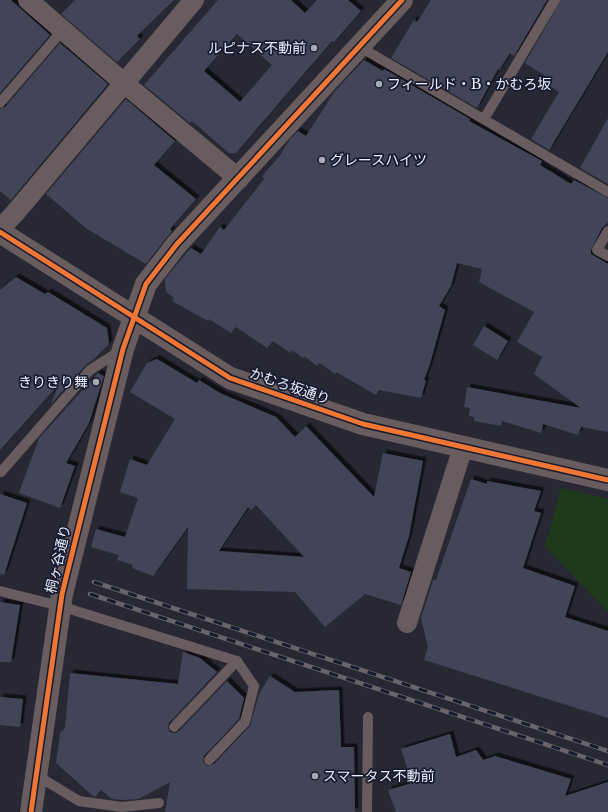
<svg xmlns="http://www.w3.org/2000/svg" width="608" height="812" viewBox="0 0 608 812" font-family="'Libre Baskerville','Noto Sans JP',serif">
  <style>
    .green { fill: #1e3a1a }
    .building { fill: #424558; fill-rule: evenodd; filter: url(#shadow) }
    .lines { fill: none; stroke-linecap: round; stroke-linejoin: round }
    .service { stroke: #685c5e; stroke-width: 10 }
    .minor { stroke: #685c5e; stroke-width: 20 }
    .tertiary { stroke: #685c5e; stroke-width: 22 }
    .rail-casing { stroke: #69646a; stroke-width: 4.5 }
    .rail { stroke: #171b2f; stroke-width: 3; stroke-dasharray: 9; stroke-linecap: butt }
    .cycleway-casing { stroke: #171b2f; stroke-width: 8 }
    .cycleway { stroke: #f07635; stroke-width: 5 }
    .poi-dot { fill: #a6a9b6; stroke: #171b2f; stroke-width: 1.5 }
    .labels { text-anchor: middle; stroke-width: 3.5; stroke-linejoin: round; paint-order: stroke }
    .poi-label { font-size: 14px; fill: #ebeffd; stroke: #171b2f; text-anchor: start }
    .street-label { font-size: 14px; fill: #ebeffd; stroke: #171b2f }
  </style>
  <defs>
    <filter id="shadow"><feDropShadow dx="3.5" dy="-3.5" stdDeviation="0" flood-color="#0009"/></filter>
  </defs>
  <rect width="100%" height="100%" fill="#272833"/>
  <polygon class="green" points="561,488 608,499 608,612 545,546"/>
  <g class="building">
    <polygon points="0,0 11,0 50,35 0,93"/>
    <polygon points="75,0 174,0 137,36 140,39 117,62 61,14"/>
    <path d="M218,0H291L305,13L317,0H348L361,11L334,42L332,41L236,153H229L192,121L190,123L144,85ZM237,34L272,65L240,102L204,71Z"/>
    <polygon points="431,0 547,0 514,56 510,53 499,70 498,69 477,108 391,58 414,20 417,22"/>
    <polygon points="561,0 608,0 608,52 549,150 531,139 559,92 549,85 552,80 525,63"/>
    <polygon points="60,43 108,84 11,200 0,191 0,109 5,107"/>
    <polygon points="364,60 383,71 384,69 470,119 469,121 542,161 540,165 571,184 574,180 608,198 608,222 602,228 591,250 591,254 608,264 608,432 581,427 578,435 543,424 541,433 502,421 501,426 474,421 474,417 469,416 470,408 464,407 467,387 581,408 534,374 542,357 517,342 534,312 479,282 482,269 457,263 451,286 439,306 445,310 429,367 424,380 426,380 421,398 379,390 376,395 336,372 335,374 320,363 317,366 304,356 303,358 292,350 290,353 273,341 267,348 236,327 231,333 209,319 208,321 172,301 174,298 166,292 165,279 187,252 191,248 201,254 220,227 224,230 264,179 262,176 279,157 290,139 298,131 306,136 335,91"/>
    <polygon points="126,99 175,141 154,165 196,199 170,229 172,231 146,264 87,229 46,194"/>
    <polygon points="608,118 608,184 580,168"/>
    <polygon points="16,277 45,294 48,292 107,328 109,344 94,359 85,366 51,404 59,384 0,450 0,290"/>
    <polygon points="484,326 508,341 497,360 473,345"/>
    <path d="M157,359L197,383L199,380L220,393L276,417L295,437L306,426L374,497L383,453L423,461L409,536L399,568L411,572L401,605L365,594L325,627L295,592L187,589L188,527L153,576L132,568L133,565L117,560L119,555L91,547L96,529L125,537L138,498L120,492L130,459L147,465L175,419L130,392L147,363ZM256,505L304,557L219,551L248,507L251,510Z"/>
    <polygon points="98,373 104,376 89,423 66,463 75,466 60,508 19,493 39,438"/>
    <polygon points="471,479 487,484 487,481 541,491 534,511 541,513 523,568 575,586 565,617 608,631 608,718 424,660 428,647 421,618 433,580 436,580"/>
    <polygon points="0,494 27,503 4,575 0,574"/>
    <polygon points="0,602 20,605 11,662 0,662"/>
    <polygon points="183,652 200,658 217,672 169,723 168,728 170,732 175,733 179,731 227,681 244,698 239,719 204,756 203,762 207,766 214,764 250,726 259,694 270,676 295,692 339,690 341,747 354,747 355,812 165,812 170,782 139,799 122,800 112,799 101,790 95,797 93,796 56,763 60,733 65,728 70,673 178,684"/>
    <polygon points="0,697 23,699 20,727 0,725"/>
    <polygon points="450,734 456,757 476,750 483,760 495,756 571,779 565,796 608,782 608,812 396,812 388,790 412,783 401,749"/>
  </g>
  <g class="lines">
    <g class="service">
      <polyline points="360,47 608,192"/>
      <polyline points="0,103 62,31"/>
      <polyline points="484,119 555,0"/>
      <polyline points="608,231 597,250 608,256"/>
      <polyline points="0,470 1,472 90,370 120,351"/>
      <polyline points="0,591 60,606 237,661 254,686 245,722 209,760"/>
      <polyline points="174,727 237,661"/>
      <polyline points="36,779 46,781 79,801 122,807 159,803"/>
      <polyline points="367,812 368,717"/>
    </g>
    <g class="minor">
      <polyline points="28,0 125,84 239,179"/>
      <polyline points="0,229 15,213 194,0"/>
      <polyline points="407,623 463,447"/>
    </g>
    <g class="tertiary">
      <polyline points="0,232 230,378 363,424 608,480"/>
      <polyline points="31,812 62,594 123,349 146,284 177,244 402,0"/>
    </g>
    <defs>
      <g id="rail">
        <polyline points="94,582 608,751"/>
        <polyline points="90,594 608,765"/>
      </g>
    </defs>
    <use href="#rail" class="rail-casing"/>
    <use href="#rail" class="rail"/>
    <defs>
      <g id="cycleway">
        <polyline points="0,232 230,378 363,424 608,480"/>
        <polyline points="31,812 62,594 123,349 146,284 177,244 402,0"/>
      </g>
    </defs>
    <use href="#cycleway" class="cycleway-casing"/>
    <use href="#cycleway" class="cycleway"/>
  </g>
  <g class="poi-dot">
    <circle cx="314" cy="48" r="4"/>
    <circle cx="379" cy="84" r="4"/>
    <circle cx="322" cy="160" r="4"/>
    <circle cx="96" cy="382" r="4"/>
    <circle cx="315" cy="776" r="4"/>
  </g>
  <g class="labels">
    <g class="poi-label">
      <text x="306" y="53" text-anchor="end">ルピナス不動前</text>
      <text x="387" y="89">フィールド・B・かむろ坂</text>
      <text x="330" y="165">グレースハイツ</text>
      <text x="88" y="387" text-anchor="end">きりきり舞</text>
      <text x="323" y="781">スマータス不動前</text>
    </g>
    <g class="street-label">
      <text transform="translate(290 386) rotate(19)" y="5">かむろ坂通り</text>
      <text transform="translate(58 559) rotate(-77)" y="5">桐ヶ谷通り</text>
    </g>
  </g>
</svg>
